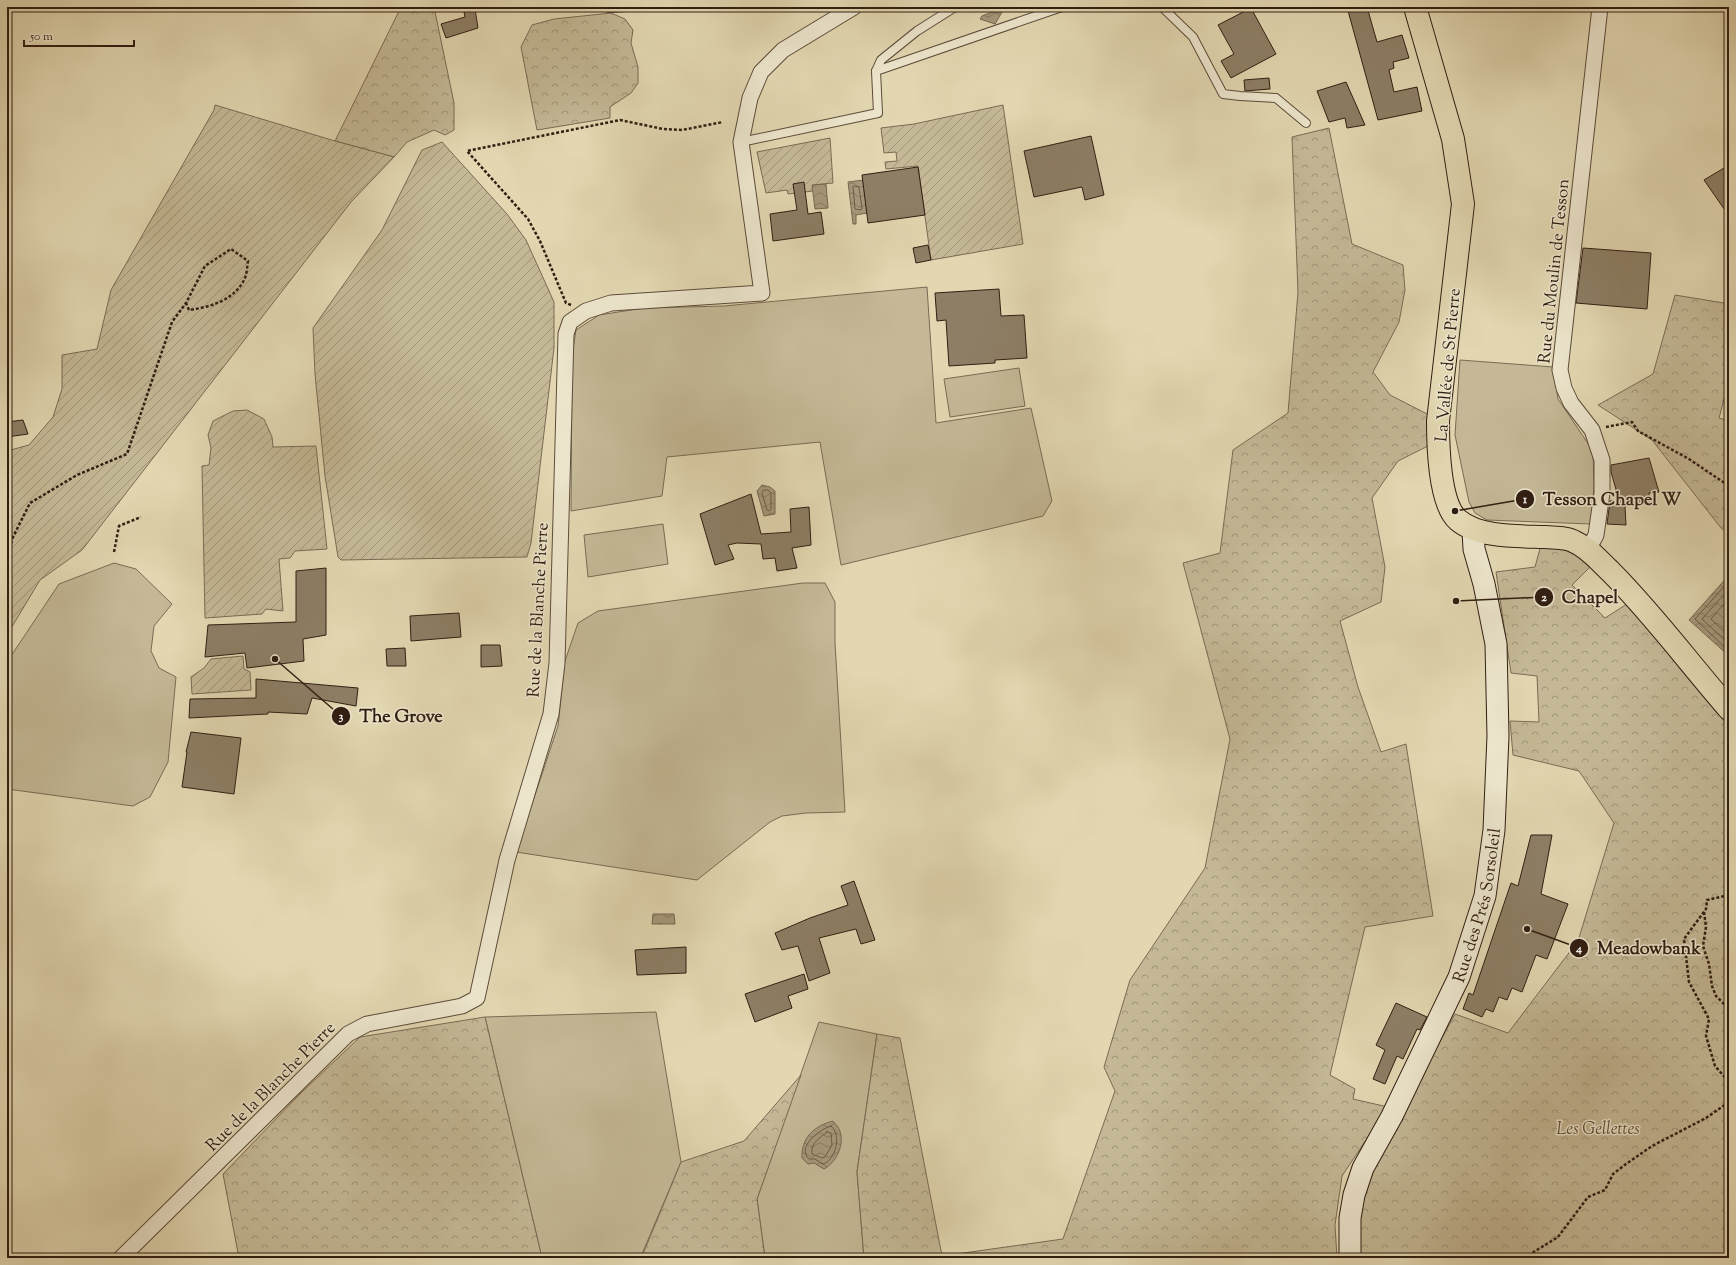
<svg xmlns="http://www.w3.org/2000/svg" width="1736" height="1265" viewBox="0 0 1736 1265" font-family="'Sorts Mill Goudy',serif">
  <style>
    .green { fill: #c4b896; stroke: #7a6b54 }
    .forest { fill: url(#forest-crowns); stroke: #7a6b54 }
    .garden { fill: url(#garden-furrows); stroke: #7a6b54 }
    .water { fill: url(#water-waves); stroke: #776751 }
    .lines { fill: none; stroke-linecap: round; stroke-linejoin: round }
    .shore { stroke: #6c5b46; stroke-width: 1 }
    .building { fill: #8d7e65; stroke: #311e12 }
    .lane-casing { stroke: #5d4c3a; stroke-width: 10 }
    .street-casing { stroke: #5d4c3a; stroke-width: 17 }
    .secondary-casing { stroke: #311e12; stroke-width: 23 }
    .primary-casing { stroke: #311e12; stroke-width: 24 }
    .path { stroke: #311e12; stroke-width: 2.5; stroke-dasharray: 3 2; stroke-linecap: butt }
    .lane { stroke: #ece5cc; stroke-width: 8 }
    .street { stroke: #ece5cc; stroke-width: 15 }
    .secondary { stroke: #ece5cc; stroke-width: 21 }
    .primary { stroke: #e2d7b1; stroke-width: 22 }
    .labels { text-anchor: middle; stroke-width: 3; stroke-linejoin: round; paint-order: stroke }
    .street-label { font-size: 17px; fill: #311e12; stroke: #ece5cc }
    .park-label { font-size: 17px; font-style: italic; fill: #5d4c3a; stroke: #ece5cc }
    .leader { fill: none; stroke: #311e12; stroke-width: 1.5 }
    .callout-dot { fill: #311e12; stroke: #ece5cc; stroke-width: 1.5 }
    .mark-label { font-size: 12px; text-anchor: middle; font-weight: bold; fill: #fff }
    .callout-label { font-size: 18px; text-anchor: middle; font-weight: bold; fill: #311e12; stroke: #ece5cc; stroke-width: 3; stroke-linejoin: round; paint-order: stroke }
  </style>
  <defs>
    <pattern id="forest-crowns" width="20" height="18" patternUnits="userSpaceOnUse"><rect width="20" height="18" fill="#c4b896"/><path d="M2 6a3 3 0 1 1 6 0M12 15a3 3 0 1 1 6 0" fill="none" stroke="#a09579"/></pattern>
    <pattern id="garden-furrows" width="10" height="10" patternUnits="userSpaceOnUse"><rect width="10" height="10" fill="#c4b896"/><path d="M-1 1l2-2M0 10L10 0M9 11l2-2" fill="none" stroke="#a09579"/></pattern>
    <pattern id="water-waves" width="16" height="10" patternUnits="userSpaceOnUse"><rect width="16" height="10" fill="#a6987b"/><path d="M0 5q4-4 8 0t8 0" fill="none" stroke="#887b63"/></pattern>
  </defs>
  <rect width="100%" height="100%" fill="#e2d7b1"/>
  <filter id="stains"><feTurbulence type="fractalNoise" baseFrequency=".005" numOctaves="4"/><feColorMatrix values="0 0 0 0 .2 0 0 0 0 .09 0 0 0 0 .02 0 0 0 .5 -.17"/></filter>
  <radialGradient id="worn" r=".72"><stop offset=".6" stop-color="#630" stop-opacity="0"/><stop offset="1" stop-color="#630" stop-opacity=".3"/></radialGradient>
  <g class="green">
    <polygon points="927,287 936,423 1031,408 1052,501 1043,516 841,565 820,442 667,457 662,496 571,511 572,356 576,330 599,315 644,308 724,306"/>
    <polygon points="1460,360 1553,367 1558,399 1593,451 1594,487 1591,524 1487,520 1475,513 1469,502 1455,435"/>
    <polygon points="1019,368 1025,406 950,417 944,379"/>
    <polygon points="663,524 668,564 588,577 584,535"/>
    <polygon points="114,563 136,569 172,604 154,626 151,651 159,668 176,677 168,762 150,797 133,806 7,789 7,662 59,584"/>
    <polygon points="803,583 825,583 835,602 835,643 845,812 806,813 782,816 770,822 697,880 516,852 558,726 565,661 578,623 598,611"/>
    <polygon points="656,1012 681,1162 642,1254 624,1258 542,1258 485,1017"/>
    <polygon points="819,1022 877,1034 857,1172 864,1258 765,1258 757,1199"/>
  </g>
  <g class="forest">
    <polygon points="401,7 434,7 454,103 454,130 445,135 434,130 407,142 394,157 335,141"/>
    <polygon points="611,13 625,19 633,30 631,43 638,67 638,83 631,93 610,107 610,118 537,130 521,47 532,25 554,19"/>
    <polygon points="1329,128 1352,244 1403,265 1405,290 1399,322 1373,372 1390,395 1431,416 1428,446 1398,461 1372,498 1385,567 1381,602 1340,621 1358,687 1381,752 1406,744 1433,916 1365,927 1330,1075 1355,1089 1353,1099 1388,1107 1342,1176 1335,1225 1337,1258 864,1258 857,1172 877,1034 900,1038 942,1256 1063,1239 1115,1091 1104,1067 1130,980 1205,868 1230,739 1183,563 1220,553 1233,450 1288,413 1298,292 1292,137"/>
    <polygon points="1675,295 1724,303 1729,355 1729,381 1719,418 1729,421 1729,534 1721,528 1652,440 1598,405 1653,374"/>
    <polygon points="1541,545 1569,550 1591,566 1572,585 1605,618 1627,604 1729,727 1729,1253 1689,1258 1358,1258 1358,1215 1372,1166 1455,1014 1508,1033 1578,941 1614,823 1579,771 1513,755 1510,721 1539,722 1537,676 1511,673 1496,572 1535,567"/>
    <polygon points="485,1017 542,1258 239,1258 223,1174 300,1094 360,1037"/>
    <polygon points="801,1075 757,1199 765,1258 624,1258 643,1254 681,1162 744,1141"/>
  </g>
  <g class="garden">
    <polygon points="215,105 335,141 394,157 351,202 82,550 40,580 7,635 7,451 29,445 53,417 62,389 62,355 97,349 111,290 214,110"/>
    <polygon points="1003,105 1023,244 931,260 918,166 886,169 885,162 897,161 896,152 884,153 881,128 914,124"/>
    <polygon points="830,138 833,183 813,185 813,191 788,194 787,190 766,193 757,152"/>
    <polygon points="442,142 507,214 526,240 554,302 554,348 531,543 527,557 341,560 338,557 325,476 315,374 313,328 382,230 422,150"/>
    <polygon points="247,410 264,419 272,437 273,447 316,446 327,549 295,551 290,558 279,559 283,611 266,609 262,614 205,618 202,466 209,465 211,448 208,435 213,421 233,411"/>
    <polygon points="243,656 244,669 250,672 251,690 192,694 191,677 204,668 211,659"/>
  </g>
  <g class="water">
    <polygon points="1000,9 1002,12 995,24 980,19 982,16"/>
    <polygon points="863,180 867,213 856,215 856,224 853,224 848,182"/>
    <polygon points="826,184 828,208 815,209 812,185"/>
    <polygon points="762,485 770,487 775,491 775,514 764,516 757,491"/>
    <polygon points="1729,575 1729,656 1689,620"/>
    <polygon points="653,914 674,914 675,924 652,924"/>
    <path d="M833,1121C835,1124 838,1126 839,1129C846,1143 836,1163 824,1169L814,1163L808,1164L802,1158C801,1138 814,1126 833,1121Z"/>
  </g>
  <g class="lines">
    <g class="shore">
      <polygon points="854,186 859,187 862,208 861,210 855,209 853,187"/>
      <polygon points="764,490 768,490 771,493 771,509 769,511 767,510 762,493"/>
      <polyline points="1729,581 1695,619 1729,651"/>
      <polyline points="1729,589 1702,619 1729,644"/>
      <polyline points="1729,598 1711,619 1729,636"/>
      <path d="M831,1126C842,1134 836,1160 823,1164L815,1159H809C796,1147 820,1129 831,1126Z"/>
      <path d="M827,1132L831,1133L832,1145L825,1157L822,1158L812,1154C810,1143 820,1138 827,1132Z"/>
    </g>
  </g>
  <g class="building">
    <polygon points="1347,7 1367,7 1377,42 1402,35 1409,58 1393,62 1394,68 1389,70 1394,92 1417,87 1422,111 1378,120"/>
    <polygon points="1251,8 1276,54 1231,78 1221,61 1234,54 1218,25"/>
    <polygon points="475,9 478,28 446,38 441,24 465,17 464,12"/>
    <polygon points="1269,78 1270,89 1245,91 1244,80"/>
    <polygon points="1346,82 1365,125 1347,128 1345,118 1329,122 1317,91"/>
    <polygon points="1091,136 1104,195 1085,200 1082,187 1034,197 1024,151"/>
    <polygon points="1729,165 1729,216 1704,180"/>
    <polygon points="918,167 925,215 868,223 862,175"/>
    <polygon points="804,182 808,214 821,212 824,234 773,241 770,214 797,210 793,184"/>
    <polygon points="928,245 931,260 916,263 913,248"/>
    <polygon points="1583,248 1651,253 1647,309 1576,303"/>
    <polygon points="999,289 1001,316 1024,315 1027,358 995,360 995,363 949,366 946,320 937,321 935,293"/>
    <polygon points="23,420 28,434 7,437 7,422"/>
    <polygon points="1649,458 1659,492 1649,493 1649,503 1625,506 1626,525 1607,524 1610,501 1619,500 1611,472 1611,465"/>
    <polygon points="751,494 761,534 791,532 790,509 809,507 811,545 792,548 797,568 777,571 775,558 763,559 761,544 737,543 728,545 734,559 715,565 700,514"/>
    <polygon points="326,568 326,635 303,639 304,661 247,668 245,653 205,657 208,625 296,622 296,571"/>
    <polygon points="459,613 461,637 411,641 410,616"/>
    <polygon points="481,645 500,645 502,666 481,667"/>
    <polygon points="405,648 406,666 387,666 386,649"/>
    <polygon points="256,679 358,688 356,706 312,698 307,714 268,712 268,714 189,718 190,699 256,698"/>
    <polygon points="191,732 241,738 234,794 182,787 187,752 186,752"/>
    <polygon points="1531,835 1552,835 1541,894 1568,904 1547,959 1536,955 1522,992 1512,988 1507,1000 1499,997 1493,1012 1486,1009 1482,1017 1463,1009 1469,993 1473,995 1511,883 1518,886"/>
    <polygon points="854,881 875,940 861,944 856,929 819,938 830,973 809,981 798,946 782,950 775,933 810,918 848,905 841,886"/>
    <polygon points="686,947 686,973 637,975 635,950"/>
    <polygon points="804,974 808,989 788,996 792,1008 755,1022 745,994"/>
    <polygon points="1396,1003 1427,1017 1420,1030 1417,1029 1403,1059 1397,1056 1385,1084 1373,1079 1385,1050 1376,1045"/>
  </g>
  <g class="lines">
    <defs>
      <g id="lane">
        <polyline points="1162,7 1193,37 1223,94 1240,96 1276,98 1306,123"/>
        <polyline points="609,8 627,7"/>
        <polyline points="876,71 881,60 917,31 955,7"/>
        <polyline points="741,142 878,113 876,71 1062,7"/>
      </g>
      <g id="street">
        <polyline points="1588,550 1596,535 1602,493 1602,460 1592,430 1571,403 1564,388 1560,370 1600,7"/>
        <polyline points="121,1258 348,1034 367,1024 462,1006 477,998 507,860 551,714 557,663 566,334 570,322 586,311 611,303 762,293 741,142 750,98 761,72 783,50 854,7"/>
      </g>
      <g id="secondary">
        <path id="s1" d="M1350,1258V1218L1354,1195L1363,1168L1392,1116L1459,977L1485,896L1494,830L1498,736L1496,644L1484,584L1474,549L1473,530"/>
      </g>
      <path id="primary" d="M1415,7L1453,139L1463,204L1438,421C1438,446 1439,504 1458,520C1479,538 1519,536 1545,537C1555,538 1567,537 1575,542C1589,548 1599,561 1610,571C1653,614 1689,663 1729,709"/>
    </defs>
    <use href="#lane" class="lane-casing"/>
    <use href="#street" class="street-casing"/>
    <use href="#secondary" class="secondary-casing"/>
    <use href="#primary" class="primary-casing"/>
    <g class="path">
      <polyline points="571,305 566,303 540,241 528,219 467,151 620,120 663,129 682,130 723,122"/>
      <polyline points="1606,427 1632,422 1638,431 1689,459 1729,486"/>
      <polyline points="114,552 119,526 141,517"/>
      <path d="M7,563L12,539L30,503L77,475L127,454L172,322L186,303L205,266L231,249L248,261C247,267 247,275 244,280C234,300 211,307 189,310L186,303"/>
      <polyline points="1729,895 1707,900 1706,909 1684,939 1689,982 1709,1019 1706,1036 1715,1066 1729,1082"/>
      <polyline points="1704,912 1706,927 1703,946 1709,964 1712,986 1716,996 1729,1009"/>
      <polyline points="1524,1258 1558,1237 1588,1197 1605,1190 1613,1174 1626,1164 1652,1146 1706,1118 1729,1102"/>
    </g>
    <use href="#lane" class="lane"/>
    <use href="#street" class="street"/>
    <use href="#secondary" class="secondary"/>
    <use href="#primary" class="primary"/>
  </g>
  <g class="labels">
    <g class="street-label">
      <text transform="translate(1553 271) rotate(-84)" y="6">Rue du Moulin de Tesson</text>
      <text transform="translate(1447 365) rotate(-85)" y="6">La Vallée de St Pierre</text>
      <text transform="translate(537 610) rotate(-87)" y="6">Rue de la Blanche Pierre</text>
      <text dy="6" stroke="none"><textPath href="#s1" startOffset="380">Rue des Prés Sorsoleil</textPath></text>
      <text transform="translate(270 1086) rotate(-45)" y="6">Rue de la Blanche Pierre</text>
    </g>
    <g class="park-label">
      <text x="1598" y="1134">Les Gellettes</text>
    </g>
  </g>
  <path class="leader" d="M1455 511L1525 499M1456 601L1544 597M275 659L341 716M1527 929L1579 948"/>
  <g class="callout-dot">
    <circle cx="1455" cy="511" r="4"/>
    <circle cx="1456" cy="601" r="4"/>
    <circle cx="275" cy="659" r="4"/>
    <circle cx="1527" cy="929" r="4"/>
    <circle cx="1525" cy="499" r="10"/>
    <circle cx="1544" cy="597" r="10"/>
    <circle cx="341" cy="716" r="10"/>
    <circle cx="1579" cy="948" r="10"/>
  </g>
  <g class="mark-label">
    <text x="1525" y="503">1</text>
    <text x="1544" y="601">2</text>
    <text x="341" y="720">3</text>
    <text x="1579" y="952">4</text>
  </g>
  <g class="callout-label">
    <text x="1612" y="505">Tesson Chapel W</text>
    <text x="1590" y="603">Chapel</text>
    <text x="401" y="722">The Grove</text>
    <text x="1649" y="954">Meadowbank</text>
  </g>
  <rect width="1736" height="1265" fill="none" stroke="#e2d7b1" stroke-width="24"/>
  <rect x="8" y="8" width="1720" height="1249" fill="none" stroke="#311e12" stroke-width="2"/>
  <rect x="12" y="12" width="1712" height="1241" fill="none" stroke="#311e12"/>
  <path d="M24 40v6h110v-6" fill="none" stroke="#311e12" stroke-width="2"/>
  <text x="30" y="40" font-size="12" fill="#311e12" stroke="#ece5cc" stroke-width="3" paint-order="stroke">50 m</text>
  <rect width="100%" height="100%" filter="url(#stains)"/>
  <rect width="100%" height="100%" fill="url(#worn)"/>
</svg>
